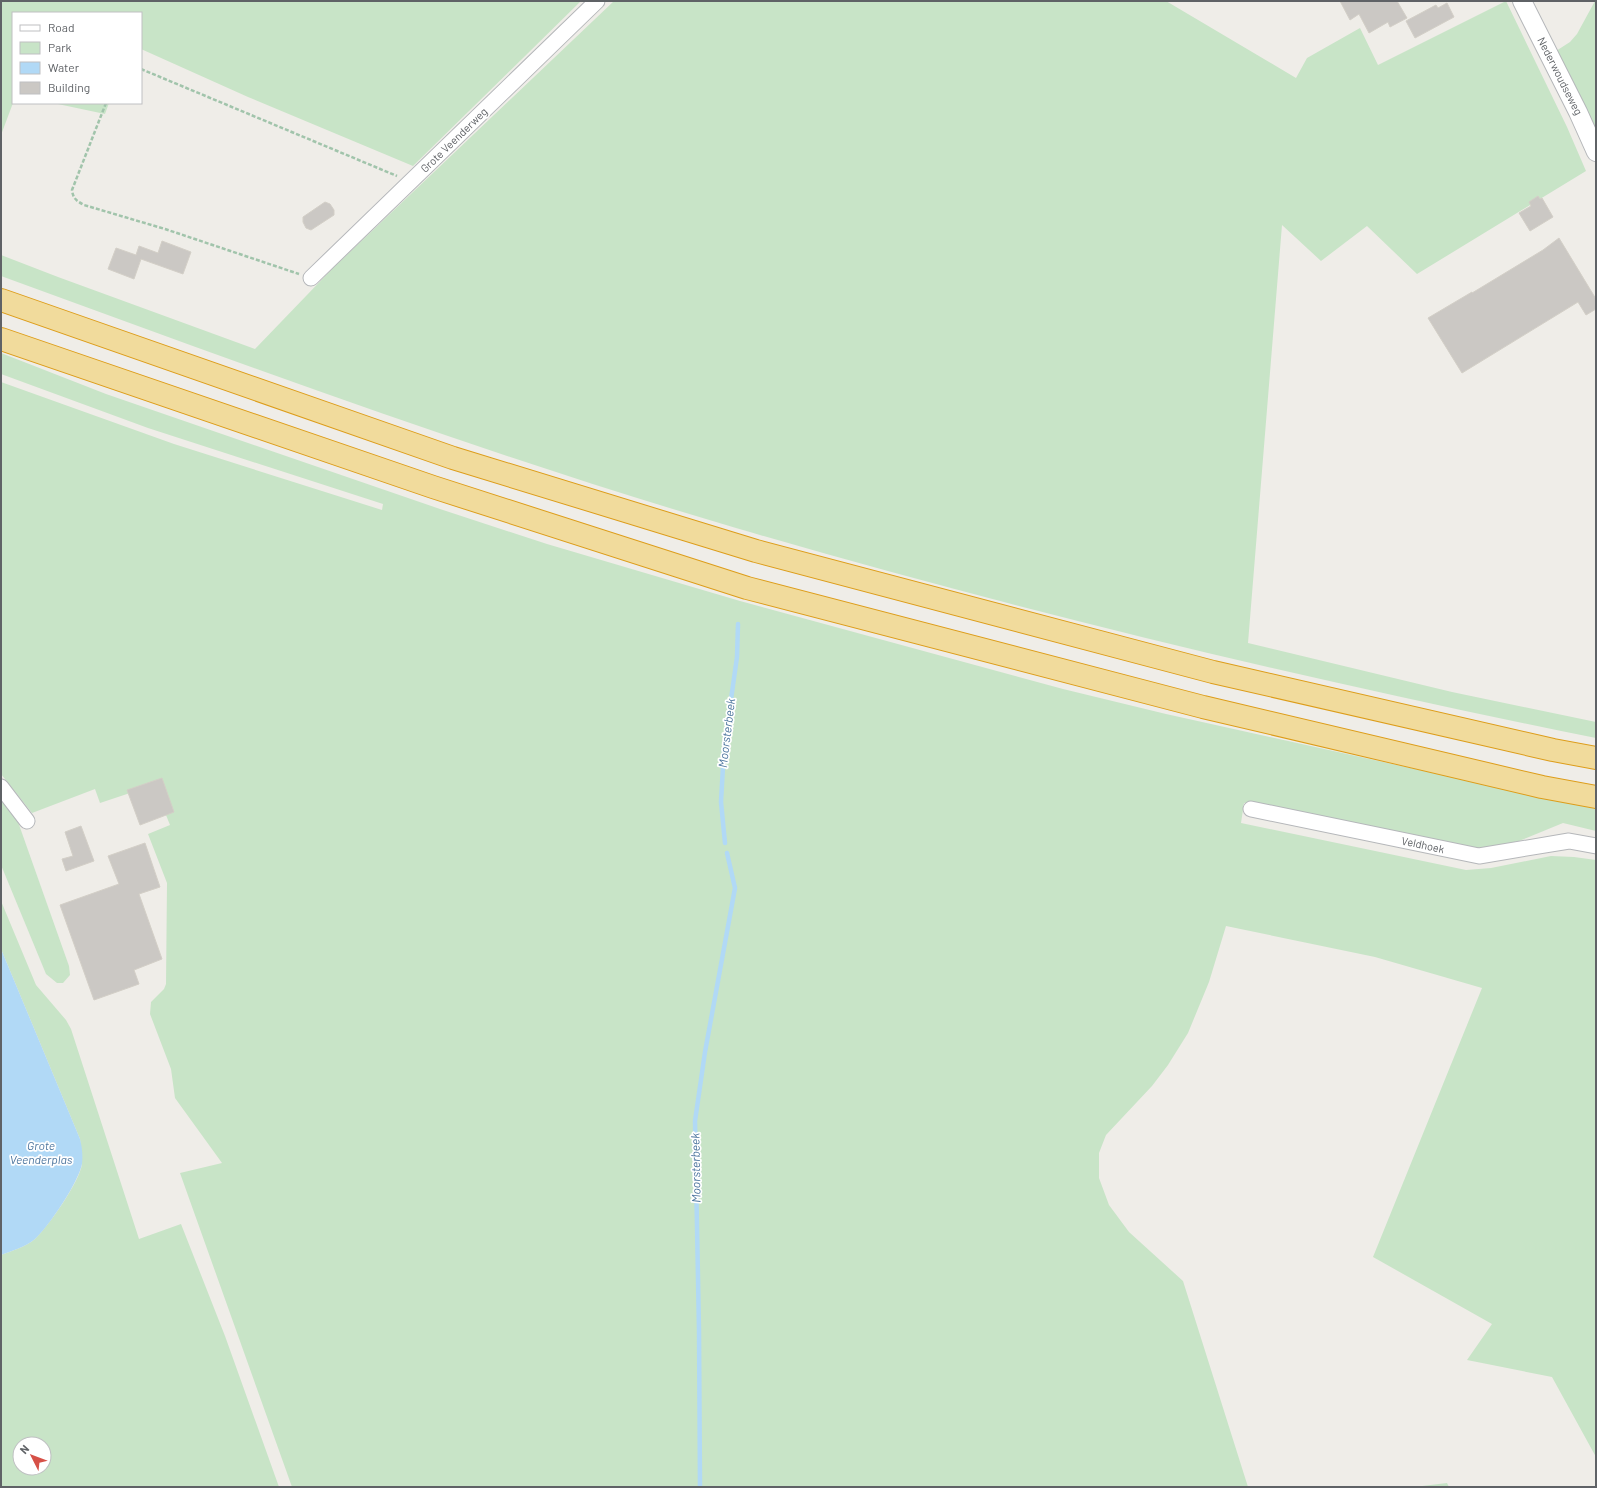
<svg xmlns="http://www.w3.org/2000/svg" width="1597" height="1488" viewBox="0 0 1597 1488" font-family="Barlow,sans-serif">
  <style>
    .green { fill: #c8e4c7; fill-rule: evenodd }
    .water { fill: #b1d9f6 }
    .lines { fill: none; stroke-linecap: round; stroke-linejoin: round }
    .stream { stroke: #b1d9f6; stroke-width: 4.5 }
    .building { fill: #cbc8c4; stroke: #d3cfc7 }
    .minor-casing { stroke: #b5b7ba; stroke-width: 17 }
    .tertiary-casing { stroke: #b5b7ba; stroke-width: 20 }
    .motorway-casing { stroke: #dd9d1a; stroke-width: 24 }
    .path { stroke: #a1c4ab; stroke-width: 2.5; stroke-dasharray: 4 2; stroke-linecap: butt }
    .minor { stroke: #fff; stroke-width: 15 }
    .tertiary { stroke: #fff; stroke-width: 18 }
    .motorway { stroke: #f1db9c; stroke-width: 22 }
    .labels { text-anchor: middle; stroke-width: 3.5; stroke-linejoin: round; paint-order: stroke }
    .street-label { font-size: 11px; fill: #5f6266; stroke: #fff }
    .water-label { font-size: 12px; font-style: italic; fill: #4c759e; stroke: #fff }
  </style>
  <rect width="100%" height="100%" fill="#efede8"/>
  <g class="green">
    <polygon points="1,1 581,1 413,166 248,97 141,49 141,13 13,13 13,103 1,135"/>
    <path d="M614,1H1166L1296,78L1307,58L1360,28L1378,65L1506,1L1567,127L1586,171L1417,274L1367,226L1321,261L1282,225L1248,643L1452,692L1596,722V738C1307,680 1019,611 736,528C488,455 244,365 1,276V255L58,277L255,349L332,269Z"/>
    <polygon points="1595,1 1596,1 1596,146 1556,51 1570,42 1577,34"/>
    <polygon points="53,103 109,103 105,114"/>
    <polygon points="1,353 106,394 440,509 547,544 740,601 1063,689 1166,714 1596,809 1596,831 1563,823 1519,841 1486,848 1460,850 1244,803 1241,823 1466,870 1491,868 1551,856 1574,857 1596,860 1596,1457 1552,1377 1467,1360 1492,1324 1373,1257 1482,988 1375,957 1226,926 1209,982 1188,1033 1168,1065 1152,1086 1106,1135 1099,1153 1099,1178 1109,1205 1129,1232 1183,1281 1248,1487 292,1487 180,1173 222,1163 175,1098 171,1069 150,1014 151,1002 164,989 166,984 167,883 148,834 170,825 154,785 100,803 95,789 32,813 1,774 1,382 174,444 382,510 383,504 148,428 1,374"/>
    <polygon points="1,798 17,819 69,966 70,975 63,983 57,983 46,974 1,865"/>
    <path d="M1,901L36,985L66,1020L71,1029L139,1239L181,1224L225,1336L279,1487H1V1255C11,1251 26,1247 35,1239C48,1227 80,1181 82,1164C82,1156 81,1147 80,1139L1,949ZM20,1444H44V1468H20Z"/>
    <polygon points="1447,1483 1449,1487 1414,1487"/>
  </g>
  <path class="water" d="M1,949L80,1139C82,1147 83,1155 82,1164C78,1183 49,1226 35,1239C26,1247 11,1251 1,1255Z"/>
  <g class="lines">
    <g class="stream">
      <polyline points="725,843 721,802 724,749 737,657 738,624"/>
      <polyline points="700,1487 699,1330 695,1121 705,1052 735,888 727,853"/>
    </g>
  </g>
  <g class="building">
    <polygon points="1340,1 1397,1 1407,18 1390,27 1388,22 1369,33 1359,14 1350,20"/>
    <polygon points="1447,3 1454,17 1415,38 1406,21 1436,5 1438,8"/>
    <polygon points="1538,196 1540,199 1542,198 1553,217 1530,231 1519,213 1531,206 1529,202"/>
    <polygon points="325,202 330,204 334,210 334,215 311,230 306,228 303,222 303,217"/>
    <polygon points="1559,238 1596,299 1596,309 1586,315 1578,302 1462,373 1428,318 1472,292 1472,293 1543,250"/>
    <polygon points="162,241 191,252 183,274 141,259 134,279 108,269 116,248 136,255 139,246 158,253"/>
    <polygon points="162,778 174,812 140,825 127,790"/>
    <polygon points="81,826 94,861 66,871 62,859 73,856 65,832"/>
    <polygon points="145,843 160,887 139,894 162,959 134,970 139,984 94,1000 60,905 119,884 108,856"/>
  </g>
  <g class="lines">
    <defs>
      <g id="minor">
        <polyline points="311,278 597,1"/>
        <polyline points="1,787 27,821"/>
        <polyline points="1251,809 1479,856 1569,841 1596,846"/>
      </g>
      <polyline id="tertiary" points="1522,1 1578,112 1596,152"/>
      <g id="motorway">
        <polyline points="1,300 453,458 756,551 1213,672 1553,750 1596,758"/>
        <polyline points="1,339 433,487 747,588 1203,707 1542,787 1596,797"/>
      </g>
    </defs>
    <use href="#minor" class="minor-casing"/>
    <use href="#tertiary" class="tertiary-casing"/>
    <use href="#motorway" class="motorway-casing"/>
    <g class="path">
      <polyline points="141,69 397,176"/>
      <path d="M106,103L72,190C73,199 77,201 84,205L165,229L299,274"/>
    </g>
    <use href="#minor" class="minor"/>
    <use href="#tertiary" class="tertiary"/>
    <use href="#motorway" class="motorway"/>
  </g>
  <g class="labels">
    <g class="street-label">
      <text transform="translate(1560 76) rotate(63)" y="4">Nederwoudseweg</text>
      <text transform="translate(454 140) rotate(-44)" y="4">Grote Veenderweg</text>
      <text transform="translate(1423 845) rotate(12)" y="4">Veldhoek</text>
    </g>
    <g class="water-label">
      <text transform="translate(727 733) rotate(-83)" y="4">Moorsterbeek</text>
      <text x="41" y="1150">Grote<tspan x="41" dy="14">Veenderplas</tspan></text>
      <text transform="translate(696 1168) rotate(-91)" y="4">Moorsterbeek</text>
    </g>
  </g>
  <rect width="1597" height="1488" fill="none" stroke="#5f6266" stroke-width="4"/>
  <rect x="12" y="12" width="130" height="92" fill="#ffffff" stroke="#bfc0c2"/>
  <rect x="20" y="25" width="20" height="6" fill="#ffffff" stroke="#bfc0c2"/>
  <text x="48" y="32" font-size="12" fill="#5f6266">Road</text>
  <rect x="20" y="42" width="20" height="12" fill="#c8e4c7" stroke="#bfc0c2"/>
  <text x="48" y="52" font-size="12" fill="#5f6266">Park</text>
  <rect x="20" y="62" width="20" height="12" fill="#b1d9f6" stroke="#bfc0c2"/>
  <text x="48" y="72" font-size="12" fill="#5f6266">Water</text>
  <rect x="20" y="82" width="20" height="12" fill="#cbc8c4" stroke="#bfc0c2"/>
  <text x="48" y="92" font-size="12" fill="#5f6266">Building</text>
  <g transform="translate(32 1456) rotate(312)"><circle r="19" fill="#ffffff" stroke="#bfc0c2"/>
  <path d="M0-3L7 15L0 10L-7 15Z" fill="#d65047"/>
  <text y="-6" font-size="11" font-weight="bold" text-anchor="middle" fill="#5f6266">N</text>
  </g>
</svg>
